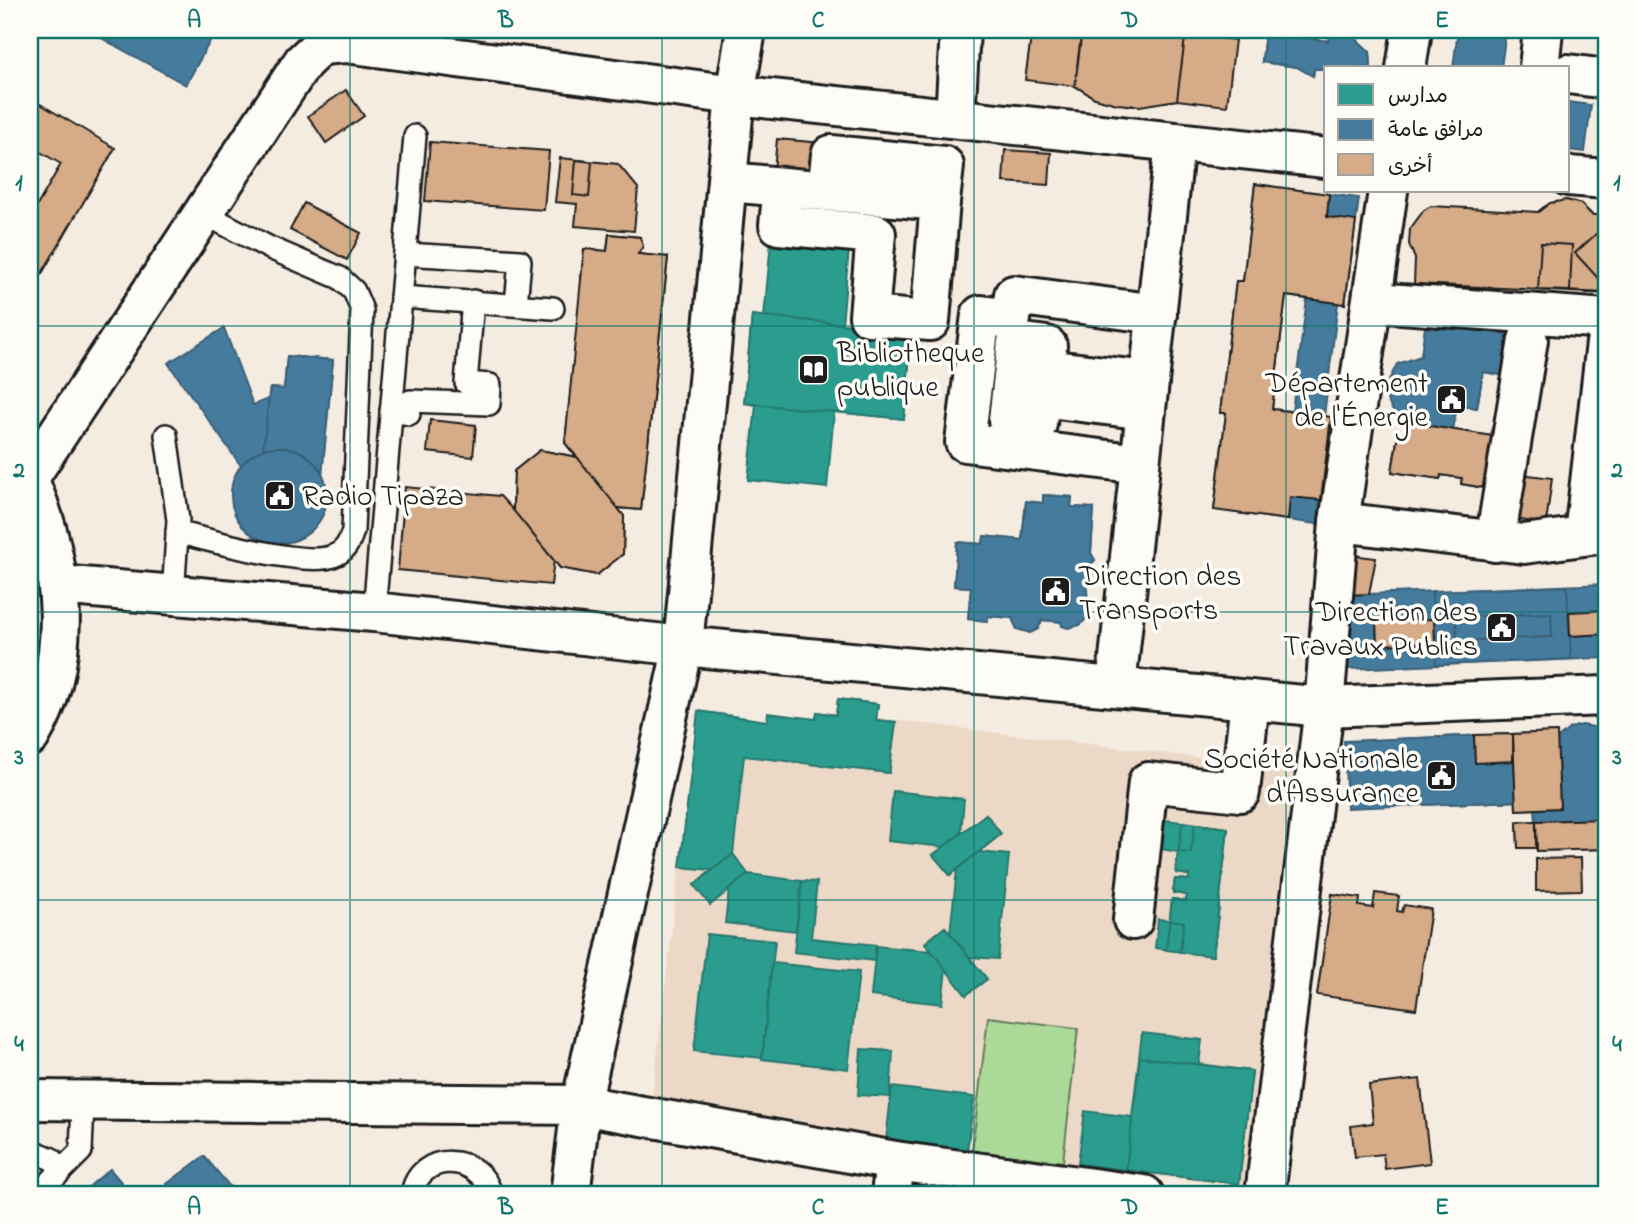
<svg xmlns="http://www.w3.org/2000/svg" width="1636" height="1225" viewBox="0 0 1636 1225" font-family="'Indie Flower','Playpen Sans Arabic',sans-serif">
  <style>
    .built { fill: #ecd8c6 }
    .green { fill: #abd998; stroke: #647a5a; stroke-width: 2 }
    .schools { fill: #2a9d8f; stroke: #26766c; stroke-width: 2 }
    .public { fill: #457b9d; stroke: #395e76; stroke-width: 2; fill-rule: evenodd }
    .building { fill: #d6ab87; stroke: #1c1c1c; stroke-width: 2 }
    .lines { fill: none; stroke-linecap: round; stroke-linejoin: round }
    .service-casing { stroke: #1c1c1c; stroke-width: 26 }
    .minor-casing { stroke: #1c1c1c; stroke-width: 44 }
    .service { stroke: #fdfcf7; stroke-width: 21 }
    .minor { stroke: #fdfcf7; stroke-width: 38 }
    .grid { fill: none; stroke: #0f766e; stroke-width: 2; stroke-opacity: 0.55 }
    .labels { text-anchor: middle; stroke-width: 7; stroke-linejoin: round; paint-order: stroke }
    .poi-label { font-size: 30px; fill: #1c1c1c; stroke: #fdfcf7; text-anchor: start }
    .neatline { fill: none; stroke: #0f766e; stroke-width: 2.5 }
    .grid-label { font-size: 23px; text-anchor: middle; font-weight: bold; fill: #0f766e }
  </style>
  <rect width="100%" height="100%" fill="#f5ece1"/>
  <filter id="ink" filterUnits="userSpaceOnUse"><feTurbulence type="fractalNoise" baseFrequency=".0143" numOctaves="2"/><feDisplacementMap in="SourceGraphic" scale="14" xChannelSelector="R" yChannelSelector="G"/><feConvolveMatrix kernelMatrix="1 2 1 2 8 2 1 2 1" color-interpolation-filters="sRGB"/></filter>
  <g filter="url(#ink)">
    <polygon class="built" points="837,698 879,703 878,718 1293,769 1244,1187 650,1115 698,710 766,720 767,712 814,718 816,712 835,714"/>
    <polygon class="green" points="988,1017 1078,1028 1063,1162 972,1151"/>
    <g class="schools">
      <polygon points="771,241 849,249 842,324 912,331 904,419 834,412 827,488 748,480 756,405 744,403 752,315 764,317"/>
      <polygon points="752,315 912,331 904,419 744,403"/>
      <polygon points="838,699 878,704 876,720 896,722 889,773 811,764 817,712 836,715"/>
      <polygon points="838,699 878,704 876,720 896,722 889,773 744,756 733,854 748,874 802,881 796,931 725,923 729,890 710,905 694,885 712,870 680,867 698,711 767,721 768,713 816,719 817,712 836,715"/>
      <polygon points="893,791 964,799 961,834 986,814 1001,834 979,852 1009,855 998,959 969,957 987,979 966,995 946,969 942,1004 871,996 876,946 931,951 925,943 945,927 950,933 957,870 950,875 933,855 944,847 888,841"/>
      <polygon points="986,814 1001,834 950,875 933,855"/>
      <polygon points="1158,819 1228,828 1213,956 1155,948 1158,919 1170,920 1172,899 1186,901 1187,895 1173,893 1175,879 1189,880 1189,875 1176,873 1178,852 1155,848"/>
      <polygon points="1182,822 1228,828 1213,956 1166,950 1172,899 1186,901 1187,895 1173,893 1175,879 1189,880 1189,875 1176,873"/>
      <polygon points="1195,824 1228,828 1213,956 1180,952 1184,922 1170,920 1172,899 1186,901 1187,895 1173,893 1175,879 1189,880 1189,875 1176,873 1178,852 1191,853"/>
      <polygon points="733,854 748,874 710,905 694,885"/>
      <polygon points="802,881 817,882 811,938 876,945 874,961 794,952"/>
      <polygon points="945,927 987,979 966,995 925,943"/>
      <polygon points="707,934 775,941 762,1058 694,1051"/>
      <polygon points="772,963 859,972 848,1069 762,1059"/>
      <polygon points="1142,1033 1202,1040 1199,1064 1252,1071 1239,1184 1078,1164 1085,1111 1132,1117"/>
      <polygon points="861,1049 893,1051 890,1097 858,1095"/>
      <polygon points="1140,1057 1252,1071 1239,1184 1126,1170"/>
      <polygon points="892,1087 974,1097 967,1151 886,1141"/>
    </g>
    <g class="public">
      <polygon points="87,30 216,30 186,85"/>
      <polygon points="1265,30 1302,30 1301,37 1328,41 1330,30 1357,30 1356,39 1370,52 1371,68 1314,69 1313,76 1297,67 1262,62"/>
      <polygon points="1265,30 1302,30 1301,37 1328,41 1330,30 1357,30 1356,39 1370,52 1371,68 1314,69 1313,76 1297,67 1262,62"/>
      <polygon points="1330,30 1357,30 1356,39 1370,52 1371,68 1314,69 1313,76 1297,67 1262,62 1265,33 1328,41"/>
      <polygon points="1458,30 1506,30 1501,68 1453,68"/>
      <polygon points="1568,102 1591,105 1585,152 1568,150"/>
      <path d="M1255,184L1359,198L1345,304L1338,303L1324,416L1331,417L1318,524L1214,510L1226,413H1220L1236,281H1243ZM1286,296L1307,299L1292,411L1272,409Z"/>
      <polygon points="1426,322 1509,335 1502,375 1483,372 1477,408 1457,404 1453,430 1499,437 1491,489 1461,484 1462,478 1441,475 1440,479 1392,472 1398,435 1409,436"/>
      <polygon points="1426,322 1509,335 1502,375 1483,372 1477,408 1457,404 1453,430 1499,437 1491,489 1461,484 1462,478 1441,475 1440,479 1392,472 1398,435 1409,436 1411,423 1394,413 1387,400 1386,386 1397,364 1421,356"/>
      <polygon points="224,328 253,405 268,399 270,388 284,389 287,356 333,360 322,475 326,491 325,510 311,531 294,540 269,542 242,526 232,503 233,484 241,466 168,363"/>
      <polygon points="287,356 333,360 322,475 326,497 322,516 311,531 294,540 276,543 263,540 242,526 232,503 232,490 241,466 263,450 270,388 284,389"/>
      <circle cx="279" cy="495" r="48"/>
      <polygon points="1043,495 1072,497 1071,507 1094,508 1091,553 1095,560 1090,565 1094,573 1088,578 1086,607 1067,622 1042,620 1038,629 1030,633 1017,629 1012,618 988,616 988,621 968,619 971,587 954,586 957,542 983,544 984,536 1022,540 1026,501 1043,503"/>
      <polygon points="1043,495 1072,497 1071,507 1094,508 1091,553 1095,560 1090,565 1094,573 1088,578 1087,599 1091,605 1087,618 1080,625 1068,628 1062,626 1061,622 1042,620 1038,629 1030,633 1017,629 1012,618 988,616 988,621 968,619 971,587 954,586 957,542 983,544 984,536 1022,540 1026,501 1043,503"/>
      <polygon points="1606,584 1606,658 1348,669 1345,595"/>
      <polygon points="1567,586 1571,659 1436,665 1432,591"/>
      <polygon points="1551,613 1552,637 1457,641 1456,617"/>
      <polygon points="1582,725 1606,729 1606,849 1537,851 1536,848 1518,848 1517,822 1536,821 1535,809 1516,810 1513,734 1557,732 1557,739 1570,728"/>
      <polygon points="1513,734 1516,801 1399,806 1396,739"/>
      <polygon points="1513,734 1516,801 1382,806 1368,799 1357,780 1359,758 1378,740"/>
      <polygon points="1513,734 1516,801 1347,808 1344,741"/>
      <polygon points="204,1156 237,1195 152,1195"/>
      <polygon points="110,1169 132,1195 78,1195 79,1195"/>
    </g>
    <g class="building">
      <polygon points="1032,30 1186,30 1186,33 1235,40 1227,106 1177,100 1132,106 1095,98 1075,86 1025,80"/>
      <polygon points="1082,30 1186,30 1179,78 1150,85 1150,81 1105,75 1105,80 1090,74 1077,66"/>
      <polygon points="1082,30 1186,30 1177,100 1140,106 1117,104 1095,98 1075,86"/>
      <polygon points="346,90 364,116 326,143 308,116"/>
      <polygon points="30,98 115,148 30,294 30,218 61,164 30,146"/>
      <polygon points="777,139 823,143 820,175 774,170"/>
      <polygon points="430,142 549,151 544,210 425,201"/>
      <polygon points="1005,150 1051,153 1049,185 1003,182"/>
      <polygon points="560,158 618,164 638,188 634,231 575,226 577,204 555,202"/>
      <polygon points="576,160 592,162 589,197 573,195"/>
      <polygon points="1255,184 1329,194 1327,217 1356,221 1345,304 1286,296 1272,409 1331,417 1321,500 1290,497 1288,520 1214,510 1226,413 1220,413 1236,281 1243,281"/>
      <polygon points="1566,200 1581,204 1592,215 1606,215 1606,294 1534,290 1536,258 1516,246 1537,239 1538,212 1544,207"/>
      <polygon points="1566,200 1581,204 1592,215 1606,215 1606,293 1414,284 1415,259 1409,244 1410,229 1424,210 1431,206 1538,212 1550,203"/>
      <polygon points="304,203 361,233 347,260 290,230"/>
      <polygon points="1606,225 1606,287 1575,253"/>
      <polygon points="609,234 640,237 643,246 638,254 668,257 641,510 617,508 565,443 575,348 599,350 605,280 581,278 584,249 607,251"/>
      <polygon points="609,234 640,237 643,246 638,254 668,257 641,510 617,508 624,516 623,554 597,575 560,568 554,560 551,585 398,570 405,487 500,496 513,510 514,471 540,450 577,457 565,443 584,249 607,251"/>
      <polygon points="1541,243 1572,245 1570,291 1538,290"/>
      <polygon points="430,420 476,425 473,457 427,452"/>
      <polygon points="1411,423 1499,437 1491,489 1461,484 1462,478 1441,475 1440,479 1392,472 1398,435 1409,436"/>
      <polygon points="540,450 577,457 624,516 623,554 597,575 560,568 513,510 514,471"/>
      <polygon points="1521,474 1552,478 1546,524 1514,519"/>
      <polygon points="1352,555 1376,558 1369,594 1345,595"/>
      <polygon points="1606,610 1606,634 1570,636 1569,612"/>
      <polygon points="1434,619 1435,643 1377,645 1376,621"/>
      <polygon points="1557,732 1560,808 1516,810 1513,734"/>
      <polygon points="1513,734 1513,761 1475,763 1474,735"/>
      <polygon points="1606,819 1606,849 1537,851 1536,821"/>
      <polygon points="1536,821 1536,848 1518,848 1517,822"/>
      <polygon points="1581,858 1582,890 1536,891 1536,859"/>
      <polygon points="1375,893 1399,896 1397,911 1402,912 1404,905 1431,909 1416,1009 1317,995 1332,894 1360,898 1359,906 1373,908"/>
      <polygon points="1420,1079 1430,1163 1385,1169 1383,1154 1355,1157 1351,1126 1373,1123 1369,1085"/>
    </g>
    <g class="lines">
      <defs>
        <g id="service">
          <polyline points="405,254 520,261 516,304"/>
          <polyline points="401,297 553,308"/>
          <polyline points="391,411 409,414 410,401 489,404 490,385 466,383 473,301"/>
          <polyline points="166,435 178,520 173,595"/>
          <path d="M177,532C207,540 308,567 333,556C345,552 349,543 353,531L362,310L354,291L340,278L270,248L203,213"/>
          <polyline points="374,612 415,136"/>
          <polyline points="30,1150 52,1159 62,1170"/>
          <polyline points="37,1195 81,1151 83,1103"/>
          <path d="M412,1195C418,1150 482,1153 491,1195"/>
        </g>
        <g id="minor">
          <polyline points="1406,68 1412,30"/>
          <polyline points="1539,68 1543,30"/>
          <polyline points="1568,74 1606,79"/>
          <polyline points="955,118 960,30"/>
          <polyline points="1568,176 1606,179"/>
          <polyline points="728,182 940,201 930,321 869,316 876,234 779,225 783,187"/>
          <polyline points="827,191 831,155 944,166 940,201"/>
          <polyline points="1374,302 1606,319"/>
          <polyline points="1146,410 1040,397 1037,424 1008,420 1017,342 1047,346 1045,369 1149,381"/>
          <polyline points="1140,464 965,442 981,315 1011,319 1014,295 1157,314"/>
          <polyline points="30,476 303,62 321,45 346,43 735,95 1326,158"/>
          <path d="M30,483C63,561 76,659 30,736"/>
          <polyline points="1339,522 1524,544 1606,533"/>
          <polyline points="1584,535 1606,343"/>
          <polyline points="1495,542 1528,340"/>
          <polyline points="59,585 374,612 683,646 1324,707 1606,696"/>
          <polyline points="1116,686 1175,142"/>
          <polyline points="1133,920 1148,782 1240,792 1250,700"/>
          <polyline points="30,1100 581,1105 895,1161 1144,1195"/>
          <polyline points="570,1195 581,1105 683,646 735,95 746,30"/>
          <polyline points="891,1195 895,1161"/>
          <polyline points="1265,1195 1324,707 1339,522 1388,191"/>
        </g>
      </defs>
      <use href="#service" class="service-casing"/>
      <use href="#minor" class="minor-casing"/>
      <use href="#service" class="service"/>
      <use href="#minor" class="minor"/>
    </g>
  </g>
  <path class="grid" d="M350,30V1195M662,30V1195M974,30V1195M1286,30V1195M30,326H1606M30,612H1606M30,900H1606"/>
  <defs>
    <symbol id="library-square" viewBox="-11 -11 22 22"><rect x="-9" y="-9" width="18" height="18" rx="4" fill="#1c1c1c" stroke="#fdfcf7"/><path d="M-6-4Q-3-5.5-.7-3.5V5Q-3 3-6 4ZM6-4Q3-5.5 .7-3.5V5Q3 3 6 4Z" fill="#fff"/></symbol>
    <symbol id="civic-square" viewBox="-11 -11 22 22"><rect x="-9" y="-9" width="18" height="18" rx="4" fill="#1c1c1c" stroke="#fdfcf7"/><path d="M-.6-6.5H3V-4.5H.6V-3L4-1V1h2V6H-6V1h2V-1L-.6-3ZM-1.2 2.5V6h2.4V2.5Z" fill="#fff"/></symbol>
  </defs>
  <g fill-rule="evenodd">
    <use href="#library-square" x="796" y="352" width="35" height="35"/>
    <use href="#civic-square" x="1434" y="382" width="35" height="35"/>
    <use href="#civic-square" x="262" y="478" width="35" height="35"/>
    <use href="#civic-square" x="1038" y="574" width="35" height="35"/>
    <use href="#civic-square" x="1484" y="610" width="35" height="35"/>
    <use href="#civic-square" x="1424" y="758" width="35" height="35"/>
  </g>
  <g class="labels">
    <g class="poi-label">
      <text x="837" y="362">Bibliotheque<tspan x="837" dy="34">publique</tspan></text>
      <text x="1428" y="392" text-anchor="end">Département<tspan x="1428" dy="34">de l'Énergie</tspan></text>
      <text x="302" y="505">Radio Tipaza</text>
      <text x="1079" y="585">Direction des<tspan x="1079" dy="34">Transports</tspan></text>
      <text x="1478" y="621" text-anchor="end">Direction des<tspan x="1478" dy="34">Travaux Publics</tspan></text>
      <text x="1419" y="768" text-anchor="end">Société Nationale<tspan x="1419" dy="34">d'Assurance</tspan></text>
    </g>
  </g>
  <rect width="1636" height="1225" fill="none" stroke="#fdfcf7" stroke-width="77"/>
  <rect x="1324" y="66" width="245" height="126" fill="#fdfcf7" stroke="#a3a29f" stroke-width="2"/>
  <rect x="1338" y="84" width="35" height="21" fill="#2a9d8f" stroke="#a3a29f" stroke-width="2"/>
  <text x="1388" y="102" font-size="21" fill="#1c1c1c">مدارس</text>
  <rect x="1338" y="119" width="35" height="21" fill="#457b9d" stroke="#a3a29f" stroke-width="2"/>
  <text x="1388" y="136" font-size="21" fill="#1c1c1c">مرافق عامة</text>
  <rect x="1338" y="154" width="35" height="21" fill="#d6ab87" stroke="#a3a29f" stroke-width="2"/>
  <text x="1388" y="172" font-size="21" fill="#1c1c1c">أخرى</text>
  <rect x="38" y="38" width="1560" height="1148" class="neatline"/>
  <g class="grid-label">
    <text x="194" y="27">A</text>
    <text x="506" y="27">B</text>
    <text x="818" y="27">C</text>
    <text x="1130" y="27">D</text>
    <text x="1442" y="27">E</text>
    <text x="19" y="190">1</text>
    <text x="1617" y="190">1</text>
    <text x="19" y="477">2</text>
    <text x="1617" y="477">2</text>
    <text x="19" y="764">3</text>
    <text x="1617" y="764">3</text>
    <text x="19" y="1051">4</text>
    <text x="1617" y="1051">4</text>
    <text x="194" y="1214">A</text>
    <text x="506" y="1214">B</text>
    <text x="818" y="1214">C</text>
    <text x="1130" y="1214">D</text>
    <text x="1442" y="1214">E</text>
  </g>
</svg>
